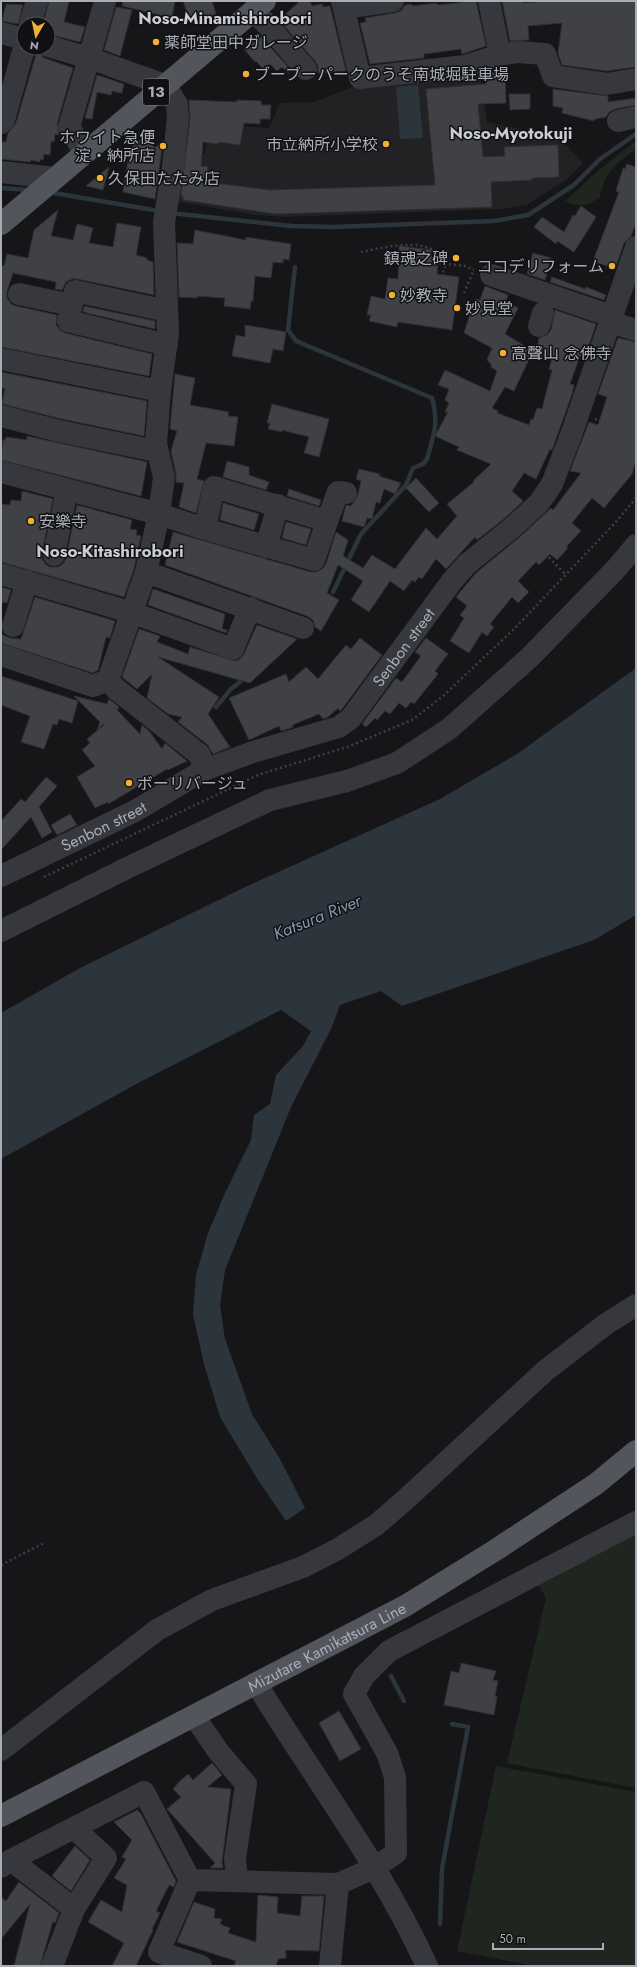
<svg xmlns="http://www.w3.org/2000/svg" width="637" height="1967" viewBox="0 0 637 1967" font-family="Jost,'Noto Sans JP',sans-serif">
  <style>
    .built { fill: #222225 }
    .green { fill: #1e261f }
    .water { fill: #2c353c }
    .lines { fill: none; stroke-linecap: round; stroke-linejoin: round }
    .stream { stroke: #2c353c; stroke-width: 4.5 }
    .building { fill: #404145; stroke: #303034 }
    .path { stroke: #3d3f44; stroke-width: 2.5; stroke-dasharray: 2 3; stroke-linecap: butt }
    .minor { stroke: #37383d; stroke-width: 22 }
    .major { stroke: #53555c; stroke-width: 22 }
    .poi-dot { fill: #f2b134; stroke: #111113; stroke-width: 1.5 }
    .labels { text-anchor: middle; stroke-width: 3; stroke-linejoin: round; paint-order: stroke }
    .shield { fill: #111113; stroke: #7b7e86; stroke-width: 1 }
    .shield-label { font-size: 15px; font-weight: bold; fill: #a8adb8 }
    .poi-label { font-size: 16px; fill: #a8adb8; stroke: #111113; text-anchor: start }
    .street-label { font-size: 16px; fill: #a8adb8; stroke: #111113 }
    .neighbourhood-label { font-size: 17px; font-weight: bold; fill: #c9ccd4; stroke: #111113 }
    .water-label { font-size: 17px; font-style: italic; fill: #7f9bb3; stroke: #111113 }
  </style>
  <rect width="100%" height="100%" fill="#161618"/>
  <polygon class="built" points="479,69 487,122 558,137 583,163 566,180 527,205 499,209 286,217 256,215 173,201 181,152 205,154 208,125 269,128 280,103 314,102 358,85"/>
  <g class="green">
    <path d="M636,141V149C616,164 604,172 600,197C587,206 581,208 565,201L600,169Z"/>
    <polygon points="636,1533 636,1788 507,1763 546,1598 536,1581"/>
    <polygon points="496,1766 636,1792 636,1966 534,1966 457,1951"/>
  </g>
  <g class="water">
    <polygon points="418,85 423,138 400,139 396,87"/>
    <polygon points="636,668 636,915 594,940 402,1006 381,991 340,1005 331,1029 291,1107 225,1270 220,1305 225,1339 252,1414 280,1459 305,1508 286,1521 258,1480 220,1417 204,1364 193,1315 196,1275 208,1233 225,1193 251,1140 254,1115 270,1104 276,1075 303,1046 311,1031 281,1010 138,1083 1,1159 1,1013 80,968 243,888 440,799 517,754"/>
  </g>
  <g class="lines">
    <g class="stream">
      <polyline points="1,188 29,190"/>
      <polyline points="48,192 159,211"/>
      <polyline points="171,213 291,226 333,227 494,221 528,215 574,185 600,159 636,134"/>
      <path d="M295,267L288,330L296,341L432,398C439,424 434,434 427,459L423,464L413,468L406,485L361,534L333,592"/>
      <polyline points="216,707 231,689 246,677"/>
      <polyline points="391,1676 404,1701"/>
      <polyline points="440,1924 442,1869 468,1727 452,1724"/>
    </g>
  </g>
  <g class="building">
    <polygon points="49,1 69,1 64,22 85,27 80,42 48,34 48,24 43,24"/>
    <polygon points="123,1 175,1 172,18 122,6"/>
    <polygon points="183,1 212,1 216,14 191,23"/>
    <polygon points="300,1 310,1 312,6 322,4 323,7 330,6 346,71 318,73 318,66 315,61 279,20"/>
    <polygon points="476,1 486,46 462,54 461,49 424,54 424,58 370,64 360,23 366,22 365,18 395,13 401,11 405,5 412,4 412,6 437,3 437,5"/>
    <polygon points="502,1 523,1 523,3 549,1 636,1 635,67 607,71 562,65 558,53 562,23 528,26 529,40 510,41"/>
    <polygon points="6,4 23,5 18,24 2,21"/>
    <polygon points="116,7 132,10 120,56 104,50"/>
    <polygon points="260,36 291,70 288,73 282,67 277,71 270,64 263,69 256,61 255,62 244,49"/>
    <polygon points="37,51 44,58 73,68 57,124 59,135 55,134 54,142 51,141 50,155 44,154 43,160 40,159 40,162 31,160 30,162 1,159 2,142 6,142 8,133 16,123"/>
    <polygon points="505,67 506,103 478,104 483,157 505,156 504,147 558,145 559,177 532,178 532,180 491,182 492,207 276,214 183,200 183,196 181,196 190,118 189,100 237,102 237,100 261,101 261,105 271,105 270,119 260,119 260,124 244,123 240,145 219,142 219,144 203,142 201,166 208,167 206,182 270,190 435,185 426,89 486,84 485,73"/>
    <polygon points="97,75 124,84 122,93 112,91 111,95 97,92 92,119 85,118"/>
    <polygon points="553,89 608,96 608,102 636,98 636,105 615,109 609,112 606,117 595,119 594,121 562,113 563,108 553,106"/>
    <polygon points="509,94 530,94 530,109 510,110"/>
    <polygon points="144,136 155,148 163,140 155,199 123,192 130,149"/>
    <polygon points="627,164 636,167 636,223 631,236 624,243 615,269 593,261 619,192 616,191 623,168 625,169"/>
    <polygon points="109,167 103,190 86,186"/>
    <polygon points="581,206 596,217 574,252 557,241 556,244 534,227 542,217 564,232 573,215 575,216"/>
    <polygon points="58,210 51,236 73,240 77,224 93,228 89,243 113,247 117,223 141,227 136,255 147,258 147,260 153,262 154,295 77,279 72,279 66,282 62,290 55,289 56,282 13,273 7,291 7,298 11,304 16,306 57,315 56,325 60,330 65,333 152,354 149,376 1,347 1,265 4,266 7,254 28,258 34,230"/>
    <polygon points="195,230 246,240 246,237 291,244 289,260 283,259 283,263 273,262 271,278 255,276 253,301 251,301 250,309 224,306 225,298 197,296 197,298 179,297 177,243 193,244"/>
    <polygon points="399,246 432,250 431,257 438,258 437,274 459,277 452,330 398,322 397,327 369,321 371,315 367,315 371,296 385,299 388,278 398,279"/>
    <polygon points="533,253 551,258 545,280 527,274"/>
    <polygon points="552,277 585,289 586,287 606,295 604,300 550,282"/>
    <polygon points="485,286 508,295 506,302 518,308 505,334 533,351 514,391 505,387 492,408 498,411 497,413 529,425 531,419 533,420 537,408 542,409 552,370 549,369 552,359 536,354 539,338 547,335 551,330 555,310 596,324 585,357 580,356 570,384 574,385 572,394 552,450 550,449 536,479 524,473 512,491 523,501 505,518 477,540 475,537 446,569 436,559 422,579 419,577 415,582 412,580 404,591 390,581 369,612 351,600 363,581 338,565 327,593 339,600 321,631 315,627 313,620 307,616 165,565 173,532 311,572 316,572 322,569 326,564 336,532 348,540 343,556 363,568 372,555 395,569 426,528 437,539 457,516 447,504 474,482 473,481 491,464 457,450 459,447 435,436 448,412 445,412 449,403 445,400 449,389 438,385 445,370 490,391 497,371 491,367 491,364 487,360 492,348 464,333 475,299 480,300"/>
    <polygon points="84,306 155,321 155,329 83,312"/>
    <polygon points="245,325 286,332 283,351 273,349 270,363 232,356 236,335 245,337"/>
    <polygon points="618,338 636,342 636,460 632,474 604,508 592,498 572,523 581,531 566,547 568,548 557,560 550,554 539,565 536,562 518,581 529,592 518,603 512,597 490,624 494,627 487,636 482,632 469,653 450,641 464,618 460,615 467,606 456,597 476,573 521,536 551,508 553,510 581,473 570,471 589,422 598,425 607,397 598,394"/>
    <polygon points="1,372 147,401 144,436 62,419 2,404 5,388 1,388"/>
    <polygon points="175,374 195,378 190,405 229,412 228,416 238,417 234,446 206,443 197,479 204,481 196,513 179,507 184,483 176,482 176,474 171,451 177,431 170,429"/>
    <polygon points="272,404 329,419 319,457 304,453 309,437 282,430 282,432 268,429 270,423 267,423"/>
    <polygon points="27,436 147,462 141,496 1,460 3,440 5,440 6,437 27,440"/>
    <polygon points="227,461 249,467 249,475 269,482 266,490 223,477"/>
    <polygon points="359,469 380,474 379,476 401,483 395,494 384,489 380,503 376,502 372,519 367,518 364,527 342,521 346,505 351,506 358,495 361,481 356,479"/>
    <polygon points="416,478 439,503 429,512 406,488"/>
    <polygon points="289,489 321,500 319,506 287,496"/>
    <polygon points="22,491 53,499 42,553 42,559 46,565 51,567 58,567 64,563 66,558 77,505 132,520 130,529 137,530 136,535 141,536 134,569 124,597 1,562 1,504 10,505 11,500 21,501"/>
    <polygon points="223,503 259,514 254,530 220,520"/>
    <polygon points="286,522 311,529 306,545 282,538"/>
    <polygon points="1,587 11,590 7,603 1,602"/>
    <polygon points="153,589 225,614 222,629 227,630 226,633 148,605"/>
    <polygon points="35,597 115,621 110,638 106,637 98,670 93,673 1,643 1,634 10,638 21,639"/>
    <polygon points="257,625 297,639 250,683 158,657 219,697 208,714 230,747 213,754 208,745 178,722 182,717 168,714 147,698 152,674 137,689 122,677 139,629 160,636 157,642 188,654 190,647 235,661 240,659 244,654"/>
    <polygon points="360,638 382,655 342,709 340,711 338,708 328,717 323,719 319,714 292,725 293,727 281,731 279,726 249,740 229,698 286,674 289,682 306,667 318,679 346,645 351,649"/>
    <polygon points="426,638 448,654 435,671 438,674 414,704 411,702 406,708 399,703 390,714 385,711 377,720 375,718 366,727 362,724 396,678 402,682 421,656 415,652"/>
    <polygon points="1,676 78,701 72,723 59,719 57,725 53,724 44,749 21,742 30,716 1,705"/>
    <polygon points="74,696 107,704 109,699 119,707 117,710 140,734 142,725 149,731 162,749 165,743 187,761 168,770 167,769 108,804 108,802 95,808 77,777 95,766 82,750 90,743 87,739 104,725 103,724 97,730 100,722"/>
    <polygon points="46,777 57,786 39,807 52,832 42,838 31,817 1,850 1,821 21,799 25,802"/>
    <polygon points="70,814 77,825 57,835 51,825"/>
    <polygon points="461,1663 496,1671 493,1680 498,1681 495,1696 497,1697 494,1715 444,1705 451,1671 459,1673"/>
    <polygon points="339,1711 361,1749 340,1761 319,1723"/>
    <polygon points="212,1763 222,1775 207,1787 231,1789 222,1862 223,1868 210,1868 215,1863 167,1809 181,1797 173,1789 179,1782 188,1774 193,1780"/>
    <polygon points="137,1810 141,1814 176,1881 174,1887 169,1885 156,1911 160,1913 152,1929 153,1930 136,1966 112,1966 124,1943 88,1922 101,1900 122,1912 127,1885 114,1878 126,1859 122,1857 132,1840 114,1822"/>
    <polygon points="75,1846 90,1860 71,1891 52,1876"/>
    <polygon points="19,1882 59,1913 55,1923 53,1921 40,1966 14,1966 30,1904 1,1939 1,1897 6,1901"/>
    <polygon points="258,1895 278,1897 277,1913 300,1916 302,1896 324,1896 319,1951 286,1950 286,1958 278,1959 276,1966 234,1966 236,1961 177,1942 194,1902 215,1909 214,1918 222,1919 220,1924 230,1928 228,1933 256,1942"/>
  </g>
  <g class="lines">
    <g class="path">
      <path d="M361,252C386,247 434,234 446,264L441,278L434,283"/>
      <polyline points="439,263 465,266 474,270"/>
      <polyline points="464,293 473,272"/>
      <polyline points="595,419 636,433"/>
      <polyline points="528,536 566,575"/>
      <polyline points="44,877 258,775 347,747 412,720 443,696 515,628 615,523 636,498"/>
      <polyline points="1,1565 44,1543"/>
    </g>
    <g class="minor">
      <polyline points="105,1 89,58 165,85 177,104 178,117 173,167 164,222 168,333 160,391 156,444 164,477 159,514 146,572 108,680 116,689 200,755 204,770"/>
      <polyline points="342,1 360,78 465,66 500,55 517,52 545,54 553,76 607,84 636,79"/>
      <polyline points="489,1 500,55"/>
      <polyline points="344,8 393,1"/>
      <polyline points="254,10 306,69"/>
      <polyline points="30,24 37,1"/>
      <polyline points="1,33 24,39"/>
      <polyline points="48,46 89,58 69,127 84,152"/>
      <polyline points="618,121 636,117"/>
      <polyline points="1,123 4,120 24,48"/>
      <polyline points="1,172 55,178"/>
      <polyline points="491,275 611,316"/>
      <polyline points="19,294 71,305"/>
      <polyline points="609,322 636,330"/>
      <polyline points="539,326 543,313"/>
      <polyline points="167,345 68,321 75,291 167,311"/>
      <polyline points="1,359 160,391"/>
      <polyline points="1,416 59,431 156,451"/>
      <polyline points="1,472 159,514 205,529 314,560 327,521 214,487 205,529"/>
      <polyline points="327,521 338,492 346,493"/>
      <polyline points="266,547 278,505"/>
      <polyline points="54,555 67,490"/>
      <polyline points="146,572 303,628"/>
      <polyline points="1,574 130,612 233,649 250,608"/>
      <polyline points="13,626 27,581"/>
      <polyline points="1,655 93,686 108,680"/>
      <path id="s1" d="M1,876L135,811L204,770L253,752L339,727L351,718L452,581L467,564L513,527L539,503L552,484L571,435L636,247"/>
      <polyline points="1,931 129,867 270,800 347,781 397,763 449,729 529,658 615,570 636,545"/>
      <path d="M256,1683C313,1777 381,1865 427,1966"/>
      <polyline points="194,1716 218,1751 246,1784 235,1858 237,1880"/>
      <polyline points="1,1750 157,1630 212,1600 303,1567 338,1549 376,1525 405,1500 545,1371 606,1324 636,1305"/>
      <polyline points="11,1860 74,1909"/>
      <polyline points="1,1867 11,1860 144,1792 190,1880"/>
      <polyline points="52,1966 74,1909 106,1858 74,1828"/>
      <polyline points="201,1966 159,1952 190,1880 338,1884 374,1868 396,1853 395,1777 387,1753 354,1694 364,1676 389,1651 636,1522"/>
      <polyline points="330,1966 338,1884"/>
    </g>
    <g class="major">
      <polyline points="1,224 265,1"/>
      <path id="s2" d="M1,1816L405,1606L494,1551L596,1484L636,1451"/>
    </g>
  </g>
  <g class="poi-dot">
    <circle cx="156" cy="42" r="4"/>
    <circle cx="246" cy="74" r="4"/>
    <circle cx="386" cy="144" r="4"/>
    <circle cx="163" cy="146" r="4"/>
    <circle cx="100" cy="178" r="4"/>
    <circle cx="456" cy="258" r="4"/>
    <circle cx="612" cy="266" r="4"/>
    <circle cx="392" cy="295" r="4"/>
    <circle cx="457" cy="308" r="4"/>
    <circle cx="503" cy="353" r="4"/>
    <circle cx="31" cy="521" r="4"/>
    <circle cx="129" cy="783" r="4"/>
  </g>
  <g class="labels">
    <rect class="shield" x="143" y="79" width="26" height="26" rx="3"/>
    <g class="shield-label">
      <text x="156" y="97">13</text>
    </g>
    <g class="poi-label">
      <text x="164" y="48">薬師堂田中ガレージ</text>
      <text x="254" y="80">ブーブーパークのうそ南城堀駐車場</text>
      <text x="155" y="143" text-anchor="end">ホワイト急便<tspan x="155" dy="18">淀・納所店</tspan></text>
      <text x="378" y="150" text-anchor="end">市立納所小学校</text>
      <text x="108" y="184">久保田たたみ店</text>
      <text x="448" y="264" text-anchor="end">鎮魂之碑</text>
      <text x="604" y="272" text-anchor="end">ココデリフォーム</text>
      <text x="400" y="301">妙教寺</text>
      <text x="465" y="314">妙見堂</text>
      <text x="511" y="359">高聲山 念佛寺</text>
      <text x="39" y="527">安樂寺</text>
      <text x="137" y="789">ボーリバージュ</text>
    </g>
    <g class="street-label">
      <text dy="6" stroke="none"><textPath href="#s1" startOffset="474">Senbon street</textPath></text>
      <text dy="6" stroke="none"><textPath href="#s1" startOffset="114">Senbon street</textPath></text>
      <text dy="6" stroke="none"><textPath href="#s2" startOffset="367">Mizutare Kamikatsura Line</textPath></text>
    </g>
    <g class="neighbourhood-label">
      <text x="225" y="24">Noso-Minamishirobori</text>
      <text x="511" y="139">Noso-Myotokuji</text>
      <text x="110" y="557">Noso-Kitashirobori</text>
    </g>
    <g class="water-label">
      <text transform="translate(317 917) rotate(-22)" y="6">Katsura River</text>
    </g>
  </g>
  <rect width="637" height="1967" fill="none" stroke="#a8adb8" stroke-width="4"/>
  <g transform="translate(36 36) rotate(189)"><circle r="19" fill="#111113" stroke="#4d4f55"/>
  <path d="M0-3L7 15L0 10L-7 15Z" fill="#f2b134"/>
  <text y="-6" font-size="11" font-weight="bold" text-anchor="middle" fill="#a8adb8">N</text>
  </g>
  <path d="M493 1943v6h110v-6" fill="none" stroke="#a8adb8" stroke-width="2"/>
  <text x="499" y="1943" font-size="12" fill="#a8adb8" stroke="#111113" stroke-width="3" paint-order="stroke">50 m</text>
</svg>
